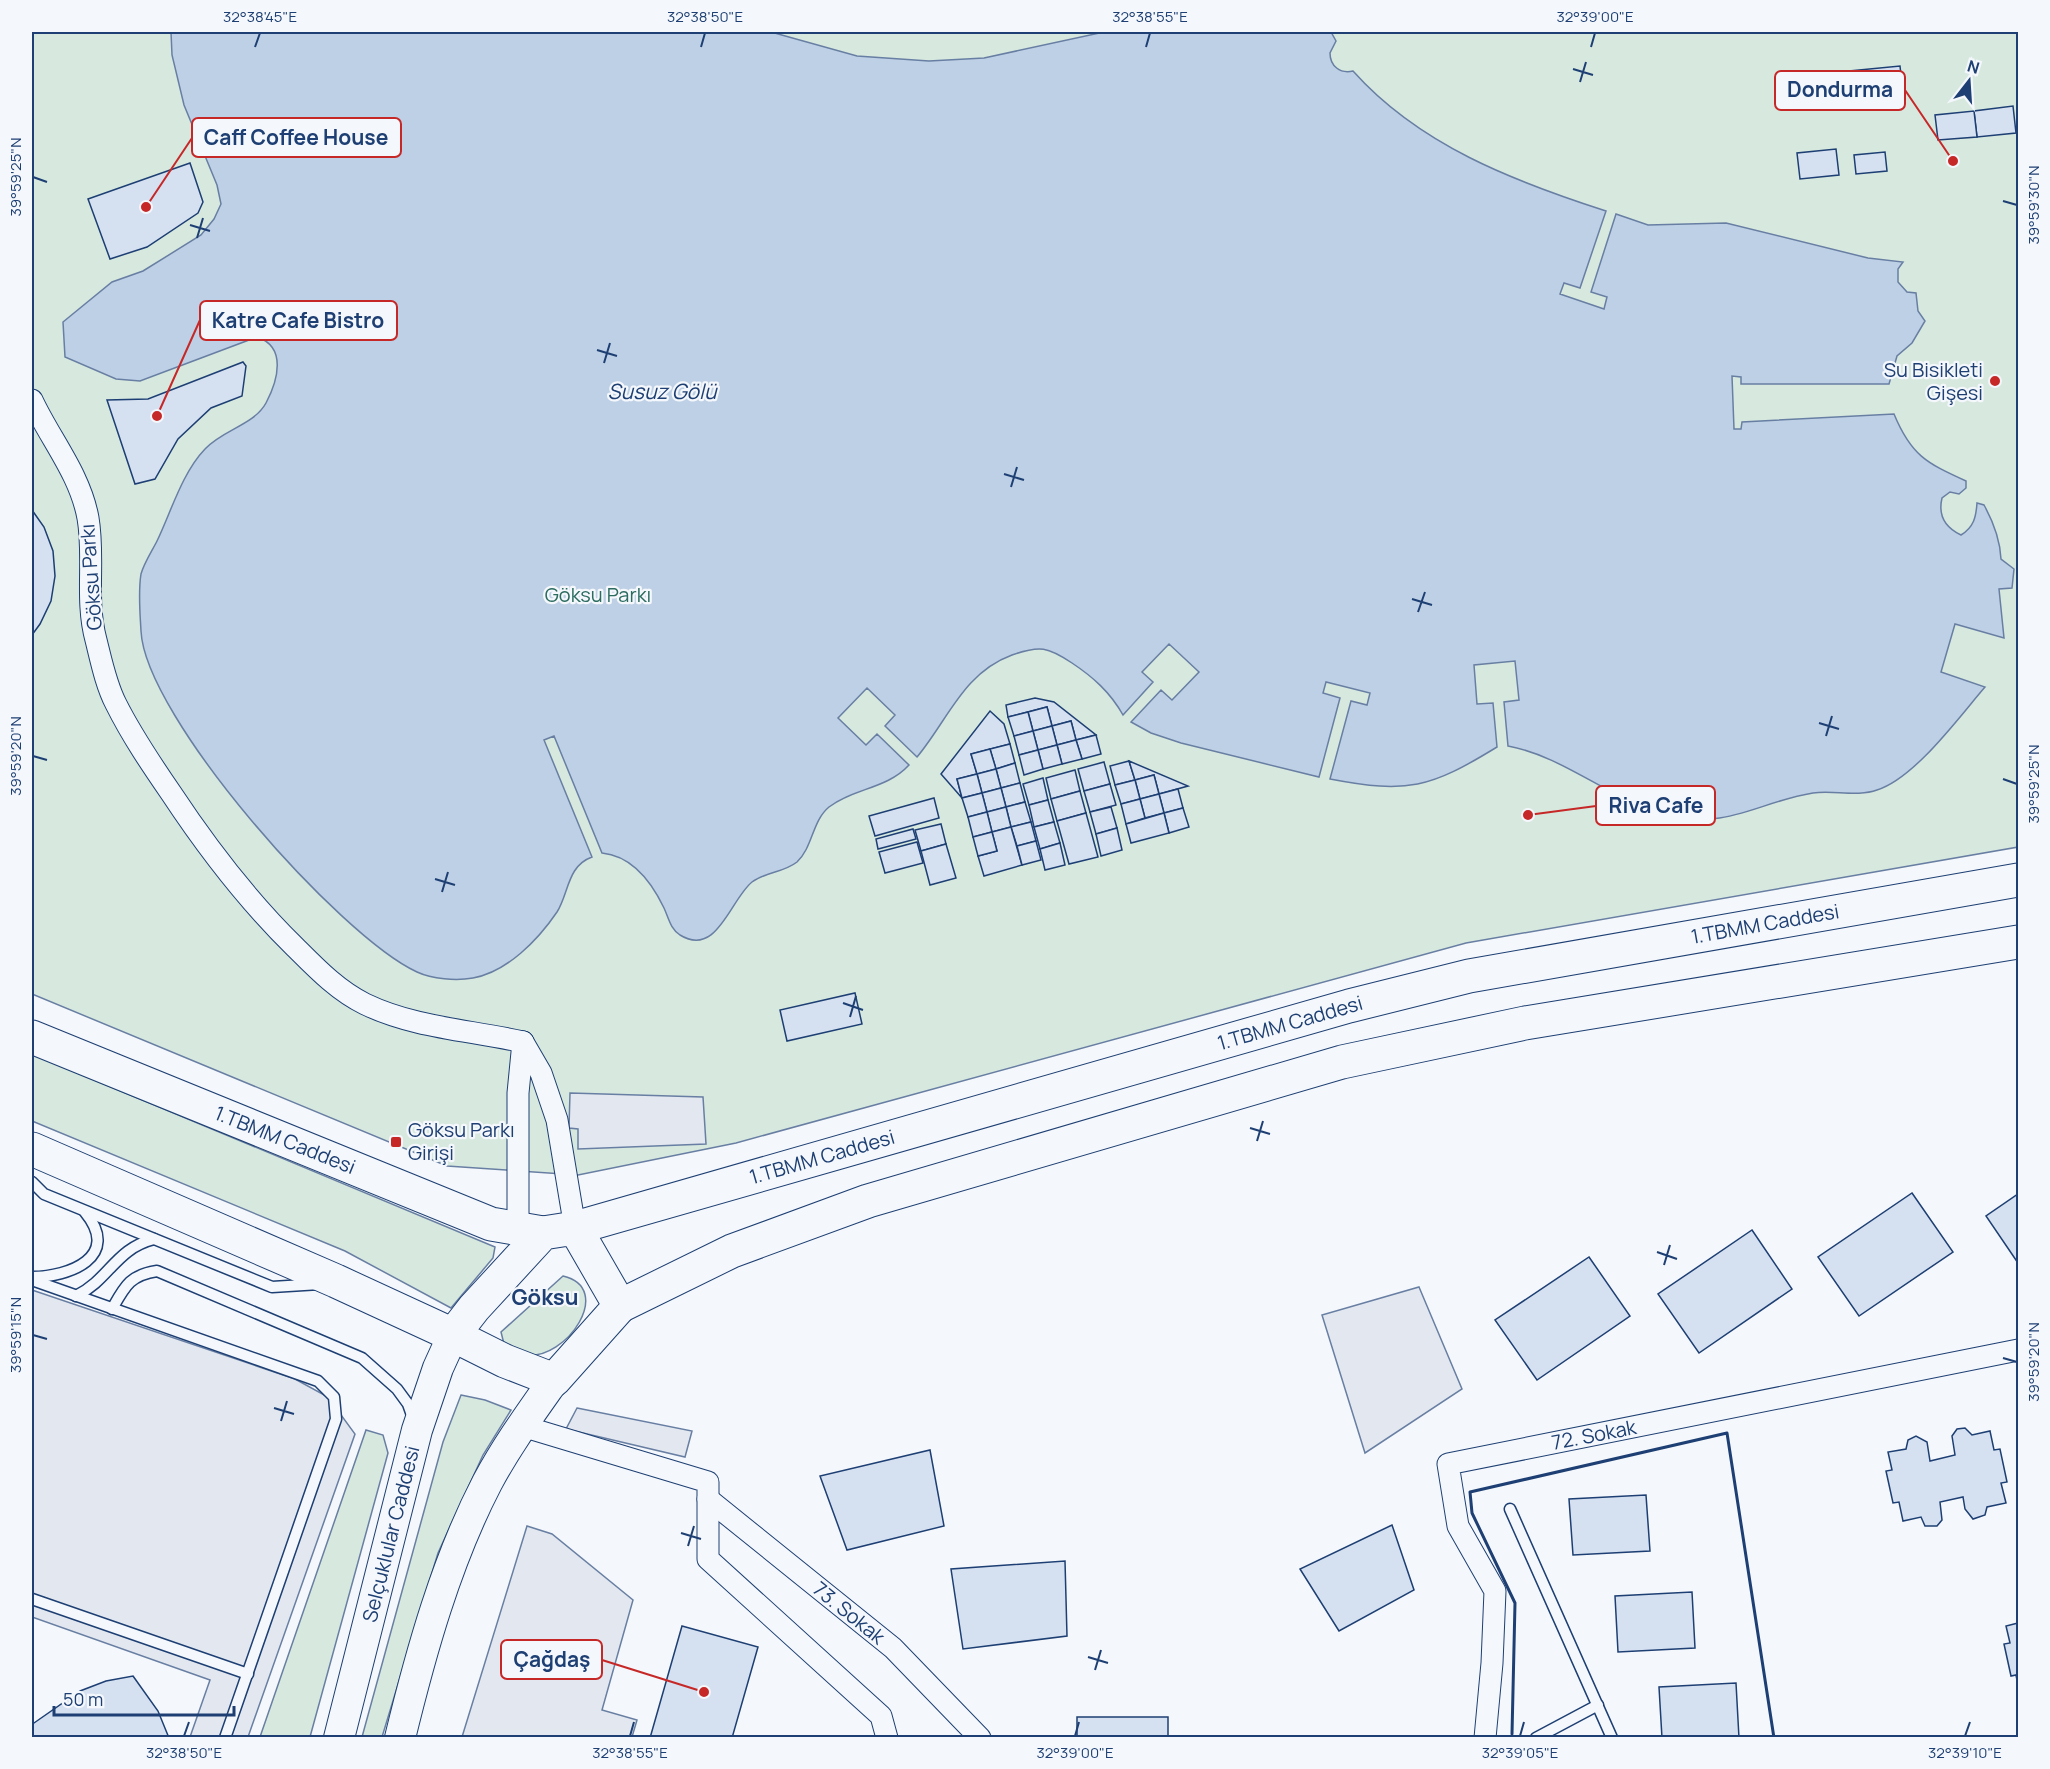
<svg xmlns="http://www.w3.org/2000/svg" width="2050" height="1769" viewBox="0 0 2050 1769" font-family="Manrope,sans-serif">
  <style>
    .green { fill: #d7e8df; stroke: #687fa3; stroke-width: 1.5 }
    .parking { fill: #e3e8f0; stroke: #687fa3; stroke-width: 1.5 }
    .water { fill: #bed0e5; stroke: #687fa3; stroke-width: 1.5 }
    .building { fill: #d5e0f0; stroke: #1d3f73; stroke-width: 1.5 }
    .lines { fill: none; stroke-linecap: round; stroke-linejoin: round }
    .service-casing { stroke: #1d3f73; stroke-width: 13 }
    .minor-casing { stroke: #1d3f73; stroke-width: 23 }
    .secondary-casing { stroke: #1d3f73; stroke-width: 32 }
    .primary-casing { stroke: #1d3f73; stroke-width: 35 }
    .service { stroke: #f4f7fb; stroke-width: 10 }
    .minor { stroke: #f4f7fb; stroke-width: 21 }
    .secondary { stroke: #f4f7fb; stroke-width: 30 }
    .primary { stroke: #f4f7fb; stroke-width: 33 }
    .wall { stroke: #1d3f73; stroke-width: 3 }
    .ticks { fill: none; stroke: #1d3f73; stroke-width: 2 }
    .poi-dot { fill: #c62828; stroke: #f4f7fb; stroke-width: 2 }
    .labels { text-anchor: middle; stroke-width: 4.5; stroke-linejoin: round; paint-order: stroke }
    .poi-label { font-size: 20px; fill: #1d3f73; stroke: #f4f7fb; text-anchor: end }
    .street-label { font-size: 20px; fill: #1d3f73; stroke: #f4f7fb }
    .park-label { font-size: 20px; fill: #2c6c60; stroke: #f4f7fb }
    .water-label { font-size: 21px; font-style: italic; fill: #1d3f73; stroke: #f4f7fb }
    .quarter-label { font-size: 22px; font-weight: bold; fill: #1d3f73; stroke: #f4f7fb }
    .leader { fill: none; stroke: #c62828; stroke-width: 2 }
    .callout-dot { fill: #c62828; stroke: #f4f7fb; stroke-width: 2 }
    .callout { fill: #f4f7fb; stroke: #c62828; stroke-width: 2 }
    .callout-label { font-size: 21px; text-anchor: middle; font-weight: bold; fill: #1d3f73 }
    .neatline { fill: none; stroke: #1d3f73; stroke-width: 2 }
    .ticks-label { font-size: 15px; text-anchor: middle; fill: #1d3f73 }
  </style>
  <rect width="100%" height="100%" fill="#f4f7fb"/>
  <g class="green">
    <polygon points="32,32 2018,32 2018,847 1466,943 736,1143 578,1175 447,1166 32,994"/>
    <polygon points="32,1054 495,1247 493,1258 451,1308 345,1251 32,1121"/>
    <path d="M563,1276C615,1288 567,1361 525,1355C519,1353 511,1347 504,1344L501,1332Z"/>
    <polygon points="461,1395 485,1400 511,1410 483,1455 438,1553 382,1737 362,1737 443,1442"/>
    <polygon points="366,1430 383,1435 388,1453 310,1737 260,1737"/>
  </g>
  <g class="parking">
    <polygon points="570,1093 703,1097 706,1144 578,1149 578,1129 569,1128"/>
    <polygon points="1419,1287 1462,1389 1365,1453 1322,1315"/>
    <polygon points="32,1290 295,1379 328,1397 355,1434 248,1737 190,1737 210,1680 32,1617"/>
    <polygon points="577,1408 692,1431 685,1457 566,1429"/>
    <polygon points="527,1526 552,1534 633,1600 602,1710 637,1720 632,1737 462,1737"/>
  </g>
  <path class="water" d="M171,32H771L857,56L929,61L984,58L1104,32H1331L1336,41L1330,53C1330,66 1340,74 1353,71C1419,145 1513,181 1606,211L1580,288L1564,283L1560,294L1604,309L1607,297L1591,292L1616,214L1648,225L1726,223L1868,258L1903,262L1898,269V282L1907,292L1916,293L1918,311L1925,321L1912,343L1897,356L1889,384H1741V377L1732,376L1734,429H1741L1742,422L1894,414C1911,455 1926,463 1966,481V488L1959,494L1950,492L1942,498C1938,515 1944,527 1961,535C1974,527 1976,517 1977,503L1984,505C1994,523 2000,539 2001,559L2014,569L2012,588L1999,589L2004,638L1955,624L1941,672L1985,687C1959,717 1915,778 1877,790C1858,797 1833,790 1813,793C1753,803 1725,833 1658,812C1606,796 1562,756 1508,746L1504,702L1519,700L1515,661L1474,665L1477,704L1493,703L1497,747C1430,788 1408,794 1330,779L1351,701L1367,705L1370,693L1326,682L1323,693L1340,698L1319,777L1181,743L1151,733L1131,722L1161,690L1172,700L1199,672L1169,644L1142,672L1153,682L1123,715C1110,692 1093,677 1072,663C1048,647 1040,645 1012,655C963,673 948,720 917,757L885,726L895,715L867,688L838,718L866,745L877,734L909,765C887,789 854,788 829,807C812,821 813,847 797,862C783,873 765,872 752,882C730,900 717,958 680,935C670,928 669,919 664,908C652,883 632,856 602,853L554,736L544,740L592,857C567,866 569,893 557,912C538,940 507,972 473,978C456,981 432,979 417,972C339,936 145,717 141,631C140,612 138,592 141,574C144,563 152,551 157,541C171,512 182,473 205,449C222,430 254,425 266,403C278,380 287,347 257,337L140,381L116,379L65,357L63,322L112,282L143,271L201,235L214,219L221,204L217,185L184,105L172,55Z"/>
  <g class="building">
    <polygon points="1900,66 1904,103 1842,109 1839,72"/>
    <polygon points="2013,106 2016,133 1977,137 1974,111"/>
    <polygon points="1974,111 1977,137 1938,140 1935,115"/>
    <polygon points="1836,149 1839,175 1800,179 1797,153"/>
    <polygon points="1885,152 1887,171 1856,174 1854,155"/>
    <polygon points="190,163 203,202 198,213 147,247 110,259 88,199"/>
    <polygon points="243,362 246,366 242,396 211,408 178,439 155,479 135,484 107,400 148,399"/>
    <polygon points="32,510 44,527 53,551 55,576 51,601 40,624 32,635"/>
    <polygon points="1035,698 1054,702 1096,735 1076,740 1071,721 1052,726 1047,707 1008,717 1006,705"/>
    <polygon points="1047,707 1052,726 1033,731 1028,712"/>
    <polygon points="990,711 1004,724 1010,744 971,754 977,774 957,779 962,798 941,774"/>
    <polygon points="1028,712 1033,731 1014,736 1008,717"/>
    <polygon points="1071,721 1076,740 1057,745 1052,726"/>
    <polygon points="1052,726 1057,745 1038,750 1033,731"/>
    <polygon points="1033,731 1038,750 1019,755 1014,736"/>
    <polygon points="1096,735 1101,754 1082,759 1076,740"/>
    <polygon points="1076,740 1082,759 1062,764 1057,745"/>
    <polygon points="1010,744 1015,763 996,769 990,749"/>
    <polygon points="1057,745 1062,764 1043,769 1038,750"/>
    <polygon points="990,749 996,769 977,774 971,754"/>
    <polygon points="1038,750 1043,769 1024,775 1019,755"/>
    <polygon points="1129,761 1135,780 1115,785 1110,766"/>
    <polygon points="1129,761 1188,786 1159,794 1154,775 1135,780"/>
    <polygon points="1104,762 1110,784 1084,791 1078,769"/>
    <polygon points="1015,763 1020,783 1001,788 996,769"/>
    <polygon points="996,769 1001,788 982,793 977,774"/>
    <polygon points="1075,770 1080,791 1051,799 1046,778"/>
    <polygon points="977,774 982,793 962,798 957,779"/>
    <polygon points="1154,775 1159,794 1140,799 1135,780"/>
    <polygon points="1043,778 1048,800 1029,805 1023,784"/>
    <polygon points="1135,780 1140,799 1121,804 1115,785"/>
    <polygon points="1020,783 1025,802 1006,807 1001,788"/>
    <polygon points="1110,784 1116,805 1090,812 1084,791"/>
    <polygon points="1001,788 1006,807 987,812 982,793"/>
    <polygon points="1178,789 1183,808 1164,813 1159,794"/>
    <polygon points="1080,791 1086,813 1057,821 1051,799"/>
    <polygon points="982,793 987,812 968,817 962,798"/>
    <polygon points="1159,794 1164,813 1145,818 1140,799"/>
    <polygon points="934,798 939,818 875,836 869,816"/>
    <polygon points="1140,799 1145,818 1126,824 1121,804"/>
    <polygon points="1048,800 1054,822 1034,827 1029,805"/>
    <polygon points="1025,802 1031,822 1011,827 1006,807"/>
    <polygon points="1006,807 1011,827 992,832 987,812"/>
    <polygon points="1111,807 1117,828 1096,834 1090,812"/>
    <polygon points="1183,808 1189,827 1169,833 1164,813"/>
    <polygon points="987,812 992,832 973,837 968,817"/>
    <polygon points="1086,813 1098,857 1069,864 1057,821"/>
    <polygon points="1164,813 1169,833 1131,843 1126,824"/>
    <polygon points="1031,822 1036,841 1017,846 1011,827"/>
    <polygon points="1054,822 1060,843 1040,849 1034,827"/>
    <polygon points="941,824 946,844 921,851 915,830"/>
    <polygon points="1011,827 1022,865 984,876 978,856 997,851 992,832"/>
    <polygon points="1117,828 1122,850 1101,856 1096,834"/>
    <polygon points="913,829 916,839 878,849 876,839"/>
    <polygon points="992,832 997,851 978,856 973,837"/>
    <polygon points="1036,841 1041,860 1022,865 1017,846"/>
    <polygon points="917,842 923,863 885,873 879,852"/>
    <polygon points="1060,843 1065,865 1045,870 1040,849"/>
    <polygon points="946,844 956,878 930,885 921,851"/>
    <polygon points="855,993 862,1024 787,1041 780,1010"/>
    <polygon points="1912,1193 1953,1252 1859,1316 1818,1257"/>
    <polygon points="2018,1194 2018,1263 1986,1216"/>
    <polygon points="1752,1230 1792,1289 1699,1353 1658,1294"/>
    <polygon points="1589,1257 1630,1316 1537,1380 1495,1320"/>
    <polygon points="1965,1428 1972,1435 1990,1431 1994,1450 2000,1449 2007,1482 2001,1483 2006,1503 1987,1507 1985,1515 1973,1519 1965,1509 1963,1497 1940,1502 1942,1520 1937,1526 1925,1526 1921,1517 1903,1521 1899,1502 1893,1503 1886,1471 1892,1470 1888,1452 1906,1449 1908,1440 1916,1436 1927,1442 1930,1461 1955,1455 1952,1436 1957,1429"/>
    <polygon points="930,1450 944,1526 847,1550 820,1476"/>
    <polygon points="1646,1495 1650,1551 1573,1555 1569,1499"/>
    <polygon points="1392,1525 1414,1590 1339,1631 1300,1569"/>
    <polygon points="1065,1561 1067,1636 963,1649 951,1569"/>
    <polygon points="1692,1592 1695,1648 1618,1652 1615,1596"/>
    <polygon points="2018,1623 2018,1685 2016,1675 2011,1676 2004,1644 2010,1643 2006,1626"/>
    <polygon points="682,1626 758,1647 732,1738 650,1738"/>
    <polygon points="133,1676 158,1711 169,1738 32,1738 32,1722 34,1723 80,1691 106,1681"/>
    <polygon points="1736,1683 1739,1738 1662,1738 1659,1687"/>
    <rect x="1077" y="1717" width="91" height="21"/>
  </g>
  <g class="lines">
    <defs>
      <g id="service">
        <polyline points="32,1182 44,1194 272,1287 320,1284"/>
        <path d="M32,1277C69,1277 122,1257 85,1212"/>
        <polyline points="32,1280 318,1381 334,1397 336,1419 225,1738"/>
        <path d="M76,1296C110,1279 115,1249 154,1239"/>
        <path d="M112,1309C125,1286 130,1275 157,1271L362,1358L397,1389L408,1404L413,1418"/>
        <polyline points="1510,1509 1612,1738"/>
        <polyline points="32,1599 248,1674"/>
        <polyline points="1536,1738 1598,1705"/>
      </g>
      <g id="minor">
        <path d="M32,400C50,439 80,474 88,518C95,558 85,600 96,640C101,660 106,685 116,704C132,736 151,764 171,793C208,849 247,900 295,947C316,968 338,991 365,1004C415,1028 470,1030 523,1042"/>
        <polyline points="523,1042 541,1073 557,1120 575,1228"/>
        <polyline points="518,1229 518,1093 523,1042"/>
        <polyline points="522,1426 708,1482 708,1559 881,1716 887,1738"/>
        <polyline points="708,1499 893,1648 980,1738"/>
        <polyline points="1485,1738 1492,1663 1495,1591 1458,1526 1448,1464 2018,1350"/>
      </g>
      <g id="secondary">
        <polyline points="339,1738 417,1430 438,1368 453,1335"/>
        <path d="M400,1738C421,1652 446,1562 487,1483C506,1447 530,1414 554,1380"/>
      </g>
      <g id="primary">
        <polyline points="32,1037 491,1224 543,1233"/>
        <polyline points="32,1149 336,1281 453,1335"/>
        <polyline points="575,1228 1349,1006 1469,976 2018,880"/>
        <polygon points="575,1228 620,1306 554,1380 505,1361 453,1335 474,1308 543,1233"/>
        <polyline points="620,1306 732,1251 868,1201 1342,1062 1525,1023 2018,942"/>
      </g>
    </defs>
    <use href="#service" class="service-casing"/>
    <use href="#minor" class="minor-casing"/>
    <use href="#secondary" class="secondary-casing"/>
    <use href="#primary" class="primary-casing"/>
    <use href="#service" class="service"/>
    <use href="#minor" class="minor"/>
    <use href="#secondary" class="secondary"/>
    <use href="#primary" class="primary"/>
    <polyline class="wall" points="1512,1734 1515,1603 1472,1513 1470,1492 1727,1433 1774,1738"/>
  </g>
  <path class="ticks" d="M255,47L260,33M701,47L705,33M1146,47L1150,33M1591,47L1595,33M1573,69L1593,75M1580,82L1586,62M33,177L47,182M2003,201L2017,205M190,225L210,231M197,238L203,218M597,350L617,356M604,363L610,343M1004,474L1024,480M1011,487L1017,467M1412,599L1432,605M1418,612L1425,592M1819,723L1839,729M1826,736L1832,716M33,756L47,760M2003,779L2017,784M435,879L455,885M442,892L448,872M843,1003L863,1010M850,1017L856,996M1250,1128L1270,1134M1257,1141L1263,1121M1657,1252L1677,1259M1664,1265L1670,1245M33,1335L47,1339M2003,1358L2017,1362M274,1408L294,1414M281,1421L287,1401M681,1533L701,1539M688,1546L694,1526M1088,1657L1108,1663M1095,1670L1101,1650M184,1736L189,1722M630,1736L634,1722M1075,1736L1079,1722M1520,1736L1524,1722M1965,1736L1970,1722"/>
  <g class="poi-dot">
    <circle cx="1995" cy="381" r="6"/>
    <rect x="390" y="1136" width="12" height="12" rx="3"/>
  </g>
  <g class="labels">
    <g class="poi-label">
      <text x="1983" y="377">Su Bisikleti<tspan x="1983" dy="23">Gişesi</tspan></text>
      <text x="408" y="1137" text-anchor="start">Göksu Parkı<tspan x="408" dy="23">Girişi</tspan></text>
    </g>
    <g class="street-label">
      <text transform="translate(91 577) rotate(-94)" y="7">Göksu Parkı</text>
      <text transform="translate(1765 924) rotate(-10)" y="7">1.TBMM Caddesi</text>
      <text transform="translate(1290 1023) rotate(-16)" y="7">1.TBMM Caddesi</text>
      <text transform="translate(285 1140) rotate(22)" y="7">1.TBMM Caddesi</text>
      <text transform="translate(822 1157) rotate(-16)" y="7">1.TBMM Caddesi</text>
      <text transform="translate(1594 1435) rotate(-11)" y="7">72. Sokak</text>
      <text transform="translate(391 1534) rotate(-76)" y="7">Selçuklular Caddesi</text>
      <text transform="translate(849 1613) rotate(39)" y="7">73. Sokak</text>
    </g>
    <g class="park-label">
      <text x="598" y="602">Göksu Parkı</text>
    </g>
    <g class="water-label">
      <text x="662" y="399">Susuz Gölü</text>
    </g>
    <g class="quarter-label">
      <text x="545" y="1305">Göksu</text>
    </g>
  </g>
  <path class="leader" d="M1953 161L1905 90M146 207L192 138M157 416L200 320M1528 815L1596 806M704 1692L602 1660"/>
  <g class="callout-dot">
    <circle cx="1953" cy="161" r="6"/>
    <circle cx="146" cy="207" r="6"/>
    <circle cx="157" cy="416" r="6"/>
    <circle cx="1528" cy="815" r="6"/>
    <circle cx="704" cy="1692" r="6"/>
  </g>
  <g class="callout">
    <rect x="1775" y="71" width="130" height="39" rx="6"/>
    <rect x="192" y="118" width="209" height="39" rx="6"/>
    <rect x="200" y="301" width="197" height="39" rx="6"/>
    <rect x="1596" y="786" width="119" height="39" rx="6"/>
    <rect x="501" y="1640" width="101" height="39" rx="6"/>
  </g>
  <g class="callout-label">
    <text x="1840" y="97">Dondurma</text>
    <text x="296" y="145">Caff Coffee House</text>
    <text x="298" y="328">Katre Cafe Bistro</text>
    <text x="1656" y="813">Riva Cafe</text>
    <text x="552" y="1667">Çağdaş</text>
  </g>
  <rect width="2050" height="1769" fill="none" stroke="#f4f7fb" stroke-width="66"/>
  <g transform="translate(1969 81) rotate(17)" stroke="#f4f7fb" stroke-width="4.5" paint-order="stroke">
  <path d="M0-4.5L10 22L0 15L-10 22Z" fill="#1d3f73"/>
  <text y="-9" font-size="16" font-weight="bold" text-anchor="middle" fill="#1d3f73">N</text>
  </g>
  <path d="M54 1706v9h180v-9" fill="none" stroke="#1d3f73" stroke-width="3"/>
  <text x="63" y="1706" font-size="18" fill="#1d3f73" stroke="#f4f7fb" stroke-width="4.5" paint-order="stroke">50 m</text>
  <rect x="33" y="33" width="1984" height="1703" class="neatline"/>
  <g class="ticks-label">
    <text x="260" y="22">32°38'45"E</text>
    <text x="705" y="22">32°38'50"E</text>
    <text x="1150" y="22">32°38'55"E</text>
    <text x="1595" y="22">32°39'00"E</text>
    <text transform="translate(16 177) rotate(-90)" y="5">39°59'25"N</text>
    <text transform="translate(2034 205) rotate(-90)" y="5">39°59'30"N</text>
    <text transform="translate(16 756) rotate(-90)" y="5">39°59'20"N</text>
    <text transform="translate(2034 784) rotate(-90)" y="5">39°59'25"N</text>
    <text transform="translate(16 1335) rotate(-90)" y="5">39°59'15"N</text>
    <text transform="translate(2034 1362) rotate(-90)" y="5">39°59'20"N</text>
    <text x="184" y="1758">32°38'50"E</text>
    <text x="630" y="1758">32°38'55"E</text>
    <text x="1075" y="1758">32°39'00"E</text>
    <text x="1520" y="1758">32°39'05"E</text>
    <text x="1965" y="1758">32°39'10"E</text>
  </g>
</svg>
